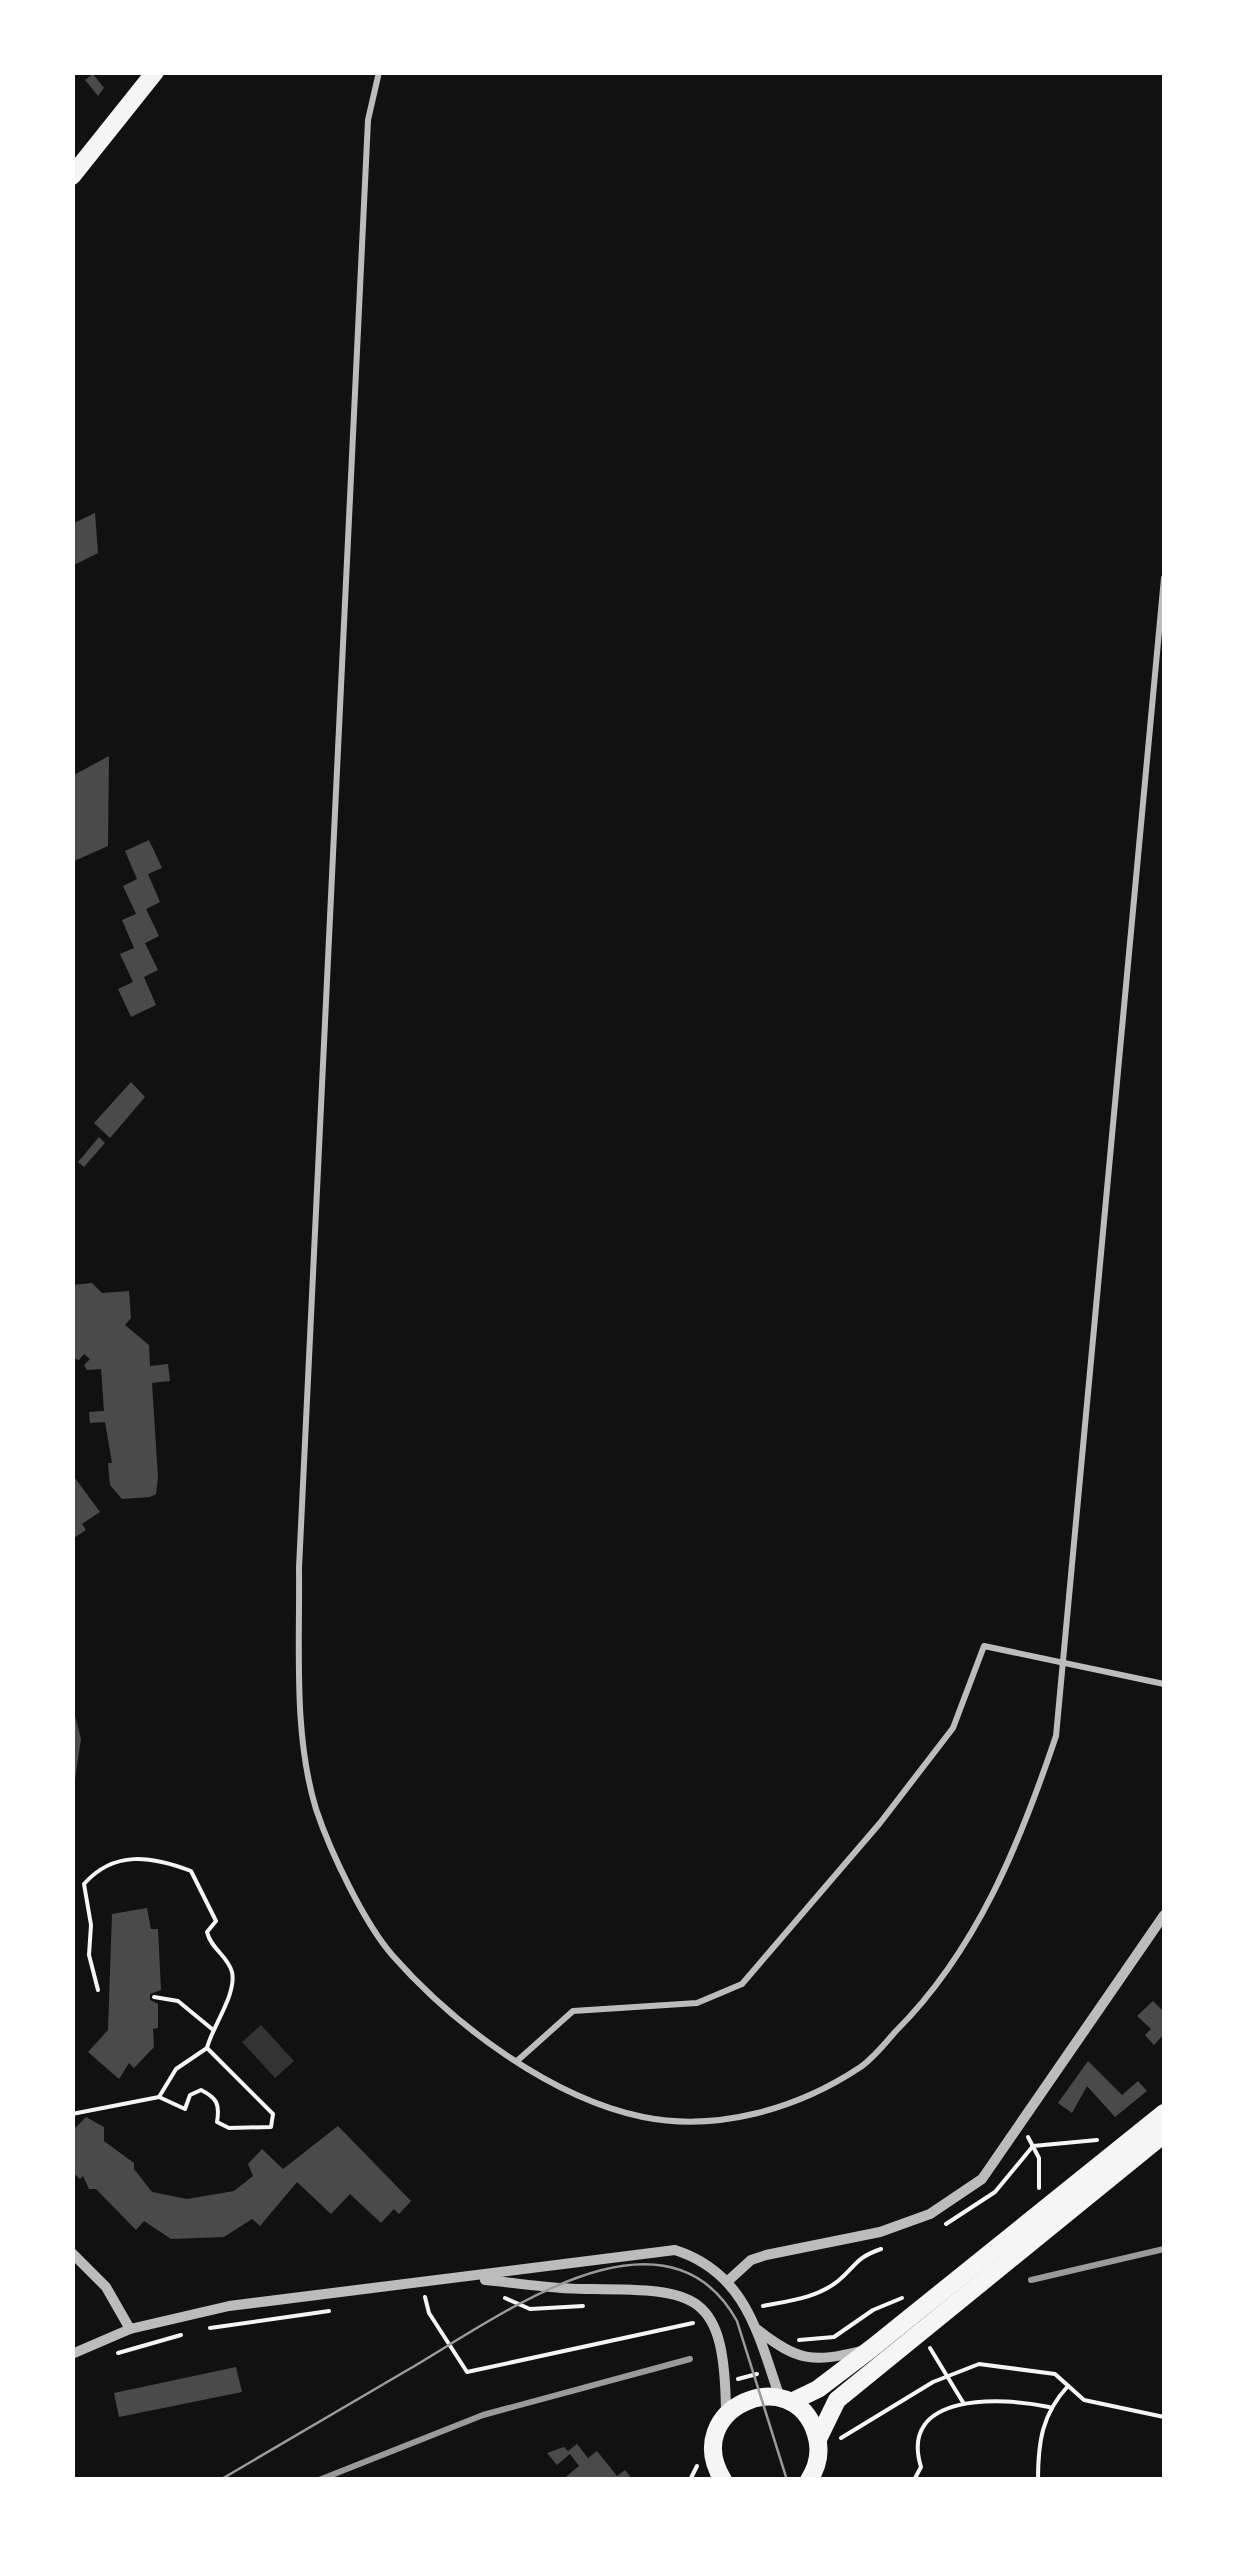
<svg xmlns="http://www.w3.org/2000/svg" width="1237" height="2552" viewBox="0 0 1237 2552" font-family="'PT Sans',sans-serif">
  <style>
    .water { fill: #333 }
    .building { fill: #4a4a4a }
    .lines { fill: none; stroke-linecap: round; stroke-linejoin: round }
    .path { stroke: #f5f5f5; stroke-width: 4 }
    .service { stroke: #bcbcbc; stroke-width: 6 }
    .minor { stroke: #bcbcbc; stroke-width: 10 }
    .secondary { stroke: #f5f5f5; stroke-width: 18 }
    .primary { stroke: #f5f5f5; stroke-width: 18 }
    .tram { stroke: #9a9a9a; stroke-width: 2.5 }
    .rail { stroke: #9a9a9a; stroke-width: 6 }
  </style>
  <rect width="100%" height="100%" fill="#111"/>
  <polygon class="water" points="261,2025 294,2061 275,2078 242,2042"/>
  <g class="building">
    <polygon points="93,74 104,88 98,96 85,80"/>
    <polygon points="95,513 98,553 72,566 72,524"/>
    <polygon points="109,756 108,846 72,862 72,776"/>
    <polygon points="149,840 162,868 148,874 160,902 146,909 159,936 145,943 158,970 144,977 156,1005 131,1017 118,989 133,982 120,954 134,948 122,920 136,914 123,886 137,879 125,851"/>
    <polygon points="131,1082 145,1097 110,1138 94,1123"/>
    <polygon points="99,1137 105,1143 84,1167 78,1162"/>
    <polygon points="92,1283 102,1293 129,1291 131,1318 125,1325 149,1345 150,1366 168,1364 170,1381 152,1383 158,1478 156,1494 150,1497 122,1499 110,1485 108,1463 112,1463 105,1422 90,1423 89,1412 104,1411 101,1369 87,1370 84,1365 90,1359 84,1354 79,1360 73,1358 72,1285"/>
    <polygon points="72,1474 100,1512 82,1524 86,1530 72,1539"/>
    <polygon points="72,1704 81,1739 75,1779 72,1778"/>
    <polygon points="147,1908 151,1929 158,1929 161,1990 150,1994 150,2000 158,2004 158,2028 153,2029 154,2047 134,2068 129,2063 119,2079 88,2052 108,2030 112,1914"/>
    <polygon points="1153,2001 1164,2012 1164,2034 1154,2045 1145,2035 1151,2029 1137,2016"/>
    <polygon points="1088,2061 1122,2095 1138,2081 1147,2091 1115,2117 1087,2086 1072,2113 1058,2103"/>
    <polygon points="86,2117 104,2127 104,2141 134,2163 134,2169 152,2192 187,2199 234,2191 253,2176 248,2164 262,2149 283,2169 338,2126 411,2201 399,2214 394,2209 381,2223 350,2194 331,2214 297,2182 260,2226 252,2219 224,2237 171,2239 144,2221 136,2230 96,2189 89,2189 83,2176 80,2179 72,2172 72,2131"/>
    <polygon points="236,2367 242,2392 119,2417 114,2393"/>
    <polygon points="577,2444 588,2458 597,2451 617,2476 625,2470 633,2480 562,2480 579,2466 570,2454 557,2465 547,2453 564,2447 568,2451"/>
  </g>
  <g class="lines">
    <g class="path">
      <path d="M98,1990L89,1955L91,1925L84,1884C114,1850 151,1856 191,1871L216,1921L207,1932C211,1949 228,1956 232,1972C237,1994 212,2027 207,2048L273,2114L271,2127L229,2128L217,2122C220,2104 217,2098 201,2090L190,2095L185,2109L159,2097L176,2069L207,2048"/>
      <polyline points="154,1997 178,2001 212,2029"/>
      <polyline points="72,2114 159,2097"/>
      <polyline points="1028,2137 1039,2158 1039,2188"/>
      <polyline points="946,2224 995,2192 1033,2146 1097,2140"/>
      <polyline points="425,2297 429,2313 467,2372 693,2323"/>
      <polyline points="505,2298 530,2309 583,2306"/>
      <path d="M763,2306C788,2301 817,2298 838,2281C857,2265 855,2258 881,2249"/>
      <polyline points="210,2328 329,2311"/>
      <polyline points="799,2340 834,2337 873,2310 902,2298"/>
      <polyline points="930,2348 964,2404"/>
      <polyline points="118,2353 181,2335"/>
      <polyline points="738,2379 757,2374"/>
      <polyline points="841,2438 933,2382 979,2364 1055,2374 1084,2400 1164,2417"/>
      <polyline points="690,2480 697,2466"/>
      <path d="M914,2480L921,2467C898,2392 1002,2397 1049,2407"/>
      <path d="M1038,2480C1038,2442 1042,2414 1068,2386"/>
    </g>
    <g class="service">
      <path d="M379,72L368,120L299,1568C300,1646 293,1734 316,1809C330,1851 364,1923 393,1956C454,2025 551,2098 643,2117C717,2132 797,2109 859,2068C873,2059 885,2043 896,2031C977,1950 1020,1843 1056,1736L1164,578"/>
      <polyline points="517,2061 573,2011 697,2003 742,1984 880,1823 953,1728 984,1646 1164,1684"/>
    </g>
    <g class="minor">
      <polyline points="72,2253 106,2287 130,2329"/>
      <path d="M485,2280C518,2283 551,2289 585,2289C696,2290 725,2288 726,2414"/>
      <polyline points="729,2280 751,2260 766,2255 880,2232 930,2214 982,2179 1164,1915"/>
      <path d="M758,2330C797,2361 813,2363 861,2351"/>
      <path d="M72,2354L130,2329L229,2306L675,2250C746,2273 758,2334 780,2398"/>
    </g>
    <polyline class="secondary" points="72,176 155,72"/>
    <g class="primary">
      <polyline points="791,2402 818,2389 872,2348 1164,2113"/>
      <polyline points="818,2439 837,2400 1164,2134"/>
      <path d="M723,2480C679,2409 793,2359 816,2434C821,2450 818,2466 809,2480"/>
    </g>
    <path class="tram" d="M220,2480C284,2442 348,2405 411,2368C497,2318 665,2191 737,2321L787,2480"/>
    <g class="rail">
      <polyline points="1031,2280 1164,2249"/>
      <polyline points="319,2480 483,2415 690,2359"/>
    </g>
  </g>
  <rect width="1237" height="2552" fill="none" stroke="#ffffff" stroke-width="150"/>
</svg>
